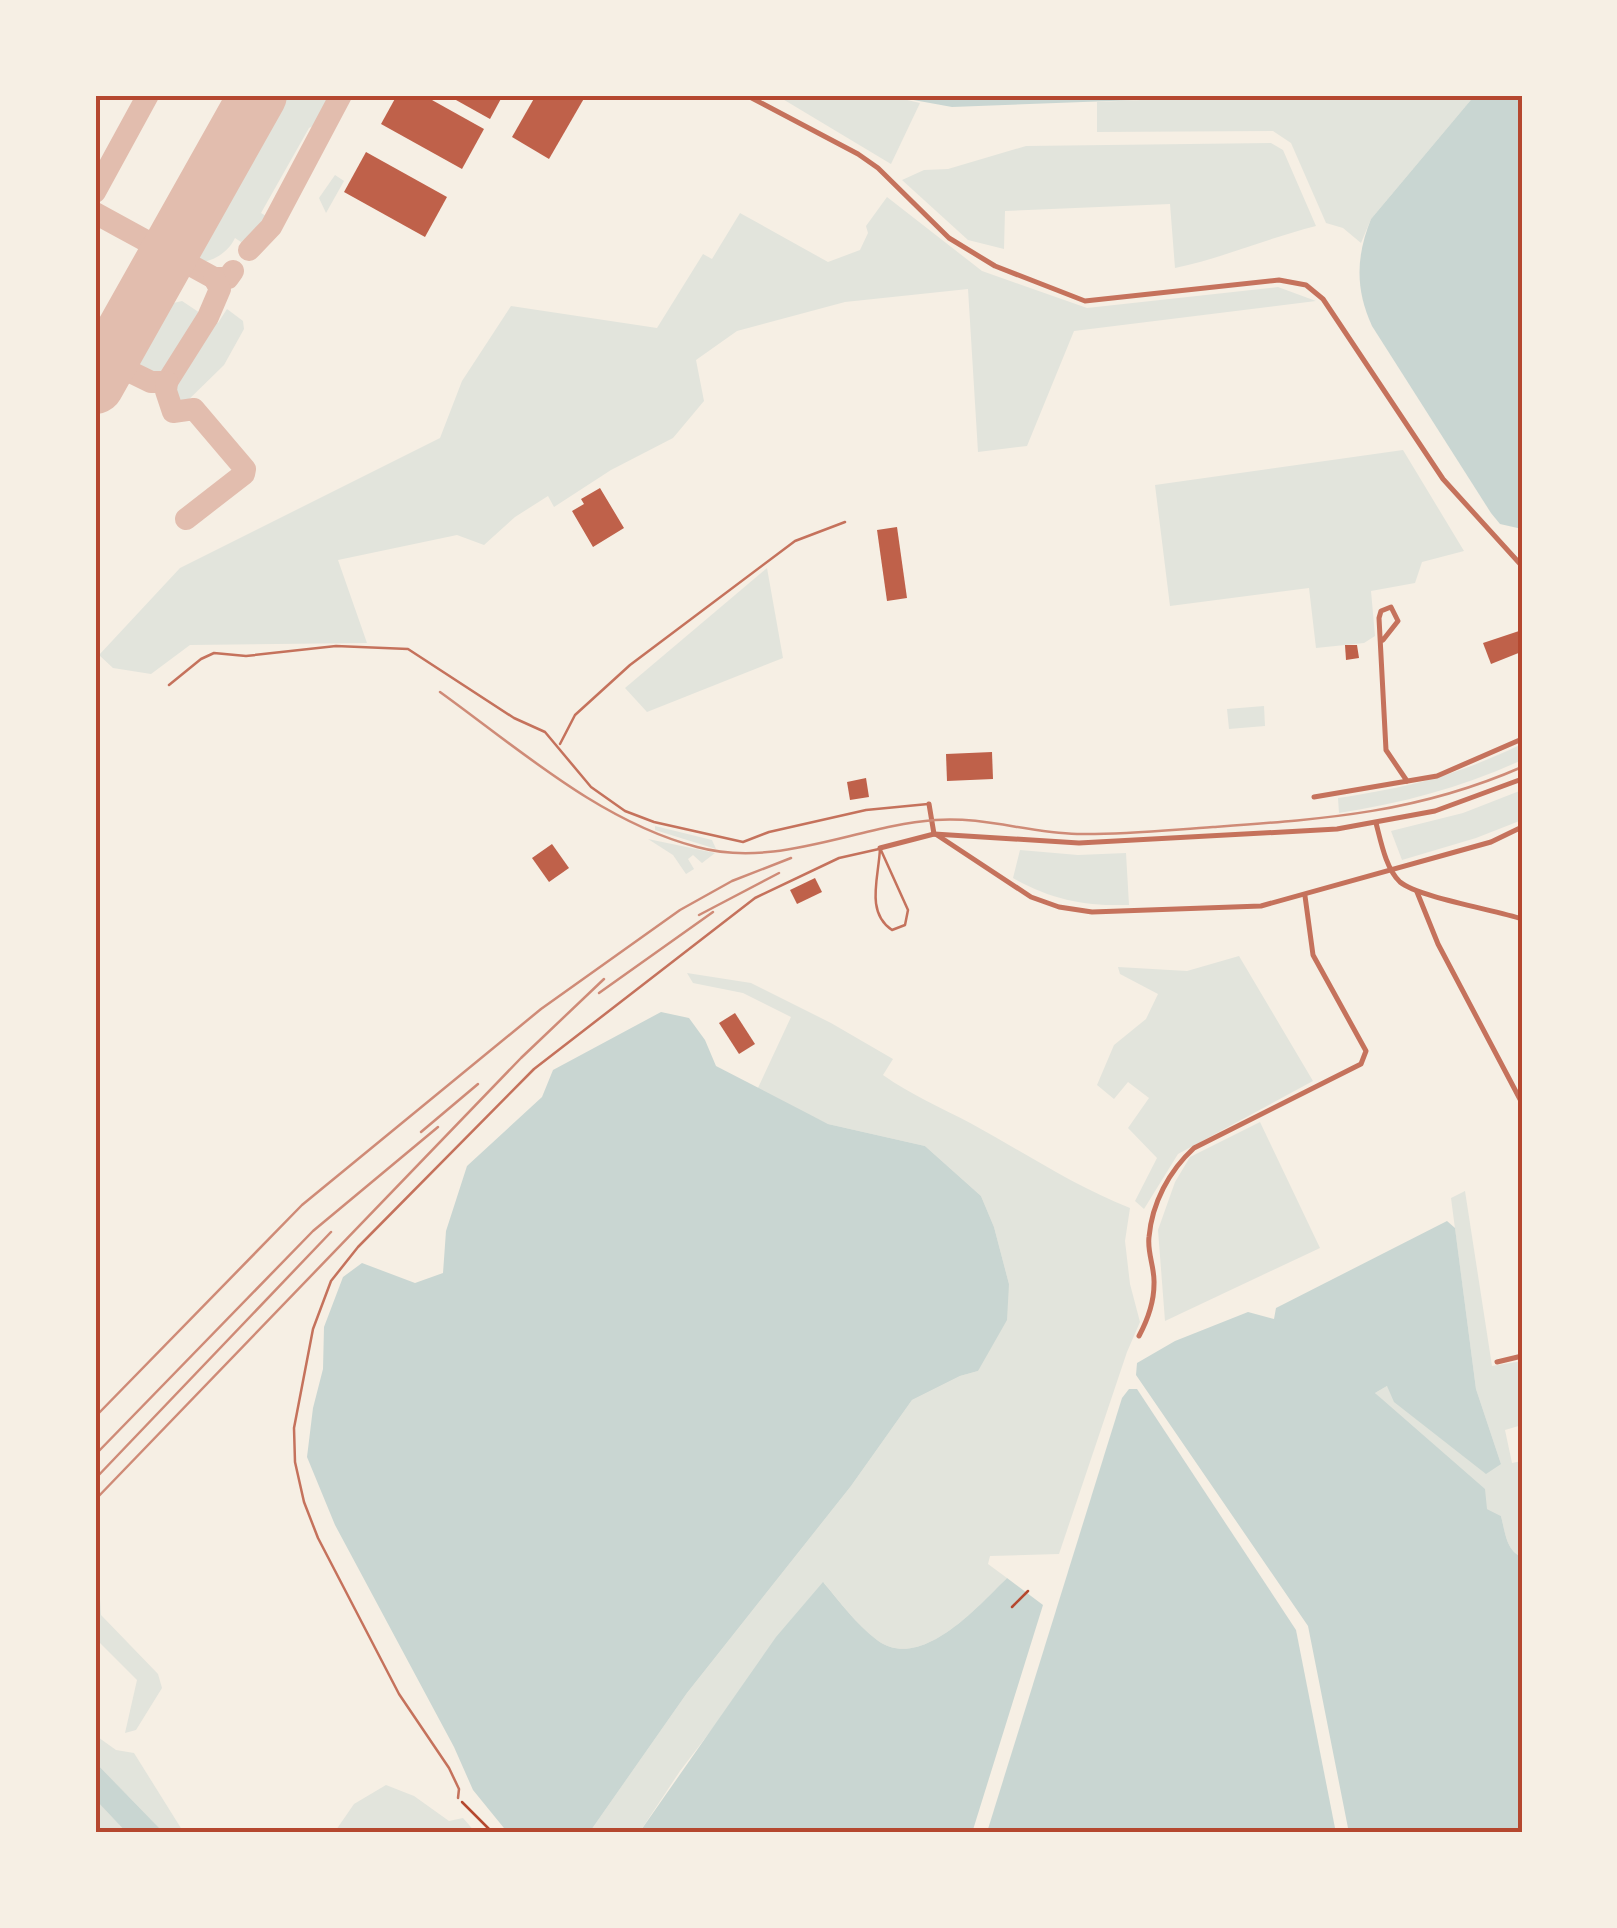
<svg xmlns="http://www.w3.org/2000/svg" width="1617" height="1928" viewBox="0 0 1617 1928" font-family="Lato,sans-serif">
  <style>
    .green { fill: #e2e4dc }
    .water { fill: #c9d6d2 }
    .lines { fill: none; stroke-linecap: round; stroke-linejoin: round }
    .taxiway { stroke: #e2bdae; stroke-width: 22 }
    .runway { stroke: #e2bdae; stroke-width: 58 }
    .building { fill: #bf614a }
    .path { stroke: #b5482f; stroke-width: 2.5 }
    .service { stroke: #c5725c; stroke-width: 2.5 }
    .minor { stroke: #c5725c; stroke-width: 5 }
    .rail { stroke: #cf8b77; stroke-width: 2.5 }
    .neatline { fill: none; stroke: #b5482f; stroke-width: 4 }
  </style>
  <rect width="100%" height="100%" fill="#f6efe4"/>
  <g class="green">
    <path d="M286,95H332L319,123L309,128L261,213L266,216L258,229L241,242L235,238C229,251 214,262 199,262L198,253Z"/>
    <polygon points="776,95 886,95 920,103 891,164"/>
    <polygon points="1166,95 1273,99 1312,95 1475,95 1371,219 1361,243 1343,228 1326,223 1291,143 1273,131 1097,132 1097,102 1163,99"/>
    <path d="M1271,143L1283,150L1316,226C1268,238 1223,258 1175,268L1170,204L1005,211L1004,249L968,240L902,180L924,170L948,169L1026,146Z"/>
    <polygon points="335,175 344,181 326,213 319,198"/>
    <polygon points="887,197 982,271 1087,308 1278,287 1316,301 1074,331 1027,446 978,452 968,289 845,302 737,331 696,360 704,401 673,438 611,470 554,507 548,496 515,517 484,545 457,535 338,560 367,643 190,645 151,674 113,668 99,655 180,568 440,438 462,381 511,306 657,328 703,254 712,259 740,213 828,262 860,250 868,233 866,226"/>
    <polygon points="182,301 203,315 172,369 162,378 136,366 169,304"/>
    <path d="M227,309L243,321L244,329L224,365L180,408C175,403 172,401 172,394C171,376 202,335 211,318L218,323Z"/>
    <polygon points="1403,450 1464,551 1422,562 1415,583 1371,591 1375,636 1364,643 1316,648 1309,588 1170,606 1155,485"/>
    <polygon points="767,568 783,658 647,712 625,688"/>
    <polygon points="1264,706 1265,726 1229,729 1227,709"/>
    <path d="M1522,744V760C1463,787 1403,803 1339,813L1338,798C1411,787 1455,776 1522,744Z"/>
    <polygon points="1522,790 1522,820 1476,838 1402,860 1391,831 1463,813"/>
    <polygon points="655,826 712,840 716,849 655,830"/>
    <polygon points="648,839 715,853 702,863 693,855 688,859 694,869 686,874 673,855"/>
    <path d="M1020,850L1078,855L1126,853L1129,905C1085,906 1052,900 1013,878Z"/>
    <polygon points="1239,956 1313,1081 1178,1154 1144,1209 1135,1201 1157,1158 1128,1128 1149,1098 1128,1082 1114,1099 1097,1085 1114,1045 1146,1019 1158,994 1120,974 1118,967 1187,971"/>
    <path d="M687,973L751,983L831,1023L893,1059L883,1075C911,1095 942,1108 972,1124C1025,1153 1074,1186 1130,1208L1125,1241L1130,1284L1140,1322L1127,1352L1059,1554L990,1556L988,1564L1007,1578C979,1605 921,1673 877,1640C857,1625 840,1602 824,1583L680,1771L639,1833H589L687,1693L851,1486L912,1400L960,1376L978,1371L1009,1284L994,1227L981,1196L925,1146L828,1124L757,1090L791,1017L743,993L693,983Z"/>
    <polygon points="1260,1122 1320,1248 1165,1321 1158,1230 1175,1182 1190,1157"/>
    <path d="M1465,1191L1492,1366L1522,1361V1425L1505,1430L1512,1463L1522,1461V1557C1506,1551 1505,1531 1501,1516L1487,1509L1375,1393L1387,1386L1501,1464L1476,1389L1451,1198Z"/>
    <polygon points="95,1583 99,1583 101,1615 158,1674 162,1688 136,1730 125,1733 137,1680 95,1638"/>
    <polygon points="95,1735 116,1750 134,1753 184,1833 164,1833 95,1762"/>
    <polygon points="386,1785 414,1796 449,1821 463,1818 476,1833 334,1833 354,1804"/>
    <polygon points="95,1799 99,1803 127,1833 95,1833"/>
  </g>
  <g class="water">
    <polygon points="886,95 1166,95 1163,99 952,107"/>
    <path d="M1475,95H1522V529L1500,524L1491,513L1372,326C1355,289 1356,256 1371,219Z"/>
    <polygon points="661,1012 689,1018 705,1040 716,1066 828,1124 925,1146 981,1196 994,1227 1009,1284 1007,1320 978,1371 960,1376 912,1400 851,1486 687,1693 589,1833 508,1833 473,1790 454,1747 335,1525 307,1457 313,1408 323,1369 324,1327 343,1277 362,1263 415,1283 443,1273 446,1231 467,1166 542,1097 553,1070"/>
    <path d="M1447,1221L1455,1228L1476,1389L1501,1464L1486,1474L1394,1402L1387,1386L1375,1393L1485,1489L1487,1509L1501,1516C1505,1531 1506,1551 1522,1557V1833H1349L1308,1626L1136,1375L1137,1363L1175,1341L1248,1312L1274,1319L1276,1308Z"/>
    <polygon points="1129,1389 1137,1389 1296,1630 1336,1833 1015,1833 988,1829 1122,1398"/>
    <path d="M1007,1578L1043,1605L972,1833H639L776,1637L823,1582C840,1602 856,1624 877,1640C921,1673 979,1605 1007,1578Z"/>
    <polygon points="95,1762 164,1833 127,1833 95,1799"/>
  </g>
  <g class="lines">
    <g class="taxiway">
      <polyline points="95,192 148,95"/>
      <polyline points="95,213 214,278 228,278 233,271"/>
      <polyline points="249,250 271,227 341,95"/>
      <polyline points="108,361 151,382 167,382 208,317 220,289 214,278"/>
      <polyline points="167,382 166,391 173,412 194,409 245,469 244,474 186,519"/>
    </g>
    <polyline class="runway" points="95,385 258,95"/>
  </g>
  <g class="building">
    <polygon points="397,95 423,95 484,129 462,169 381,124"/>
    <polygon points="447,95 503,95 490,119"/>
    <polygon points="536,95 586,95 549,159 512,137"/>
    <polygon points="366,152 447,197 425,237 344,192"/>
    <polygon points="600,488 624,528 593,547 572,511 584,504 581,499"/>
    <polygon points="897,527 907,598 887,601 877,530"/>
    <polygon points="1522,630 1521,652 1491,664 1483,643"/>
    <polygon points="1345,645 1357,645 1359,658 1346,660"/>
    <polygon points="992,752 993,779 947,781 946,754"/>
    <polygon points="866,778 869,797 850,800 847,782"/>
    <polygon points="552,844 569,868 549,882 532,858"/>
    <polygon points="815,878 822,892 797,904 790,890"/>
    <polygon points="735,1013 755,1044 739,1054 719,1023"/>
  </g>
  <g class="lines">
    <g class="path">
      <polyline points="1012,1607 1028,1591"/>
      <polyline points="462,1802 493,1833"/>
    </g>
    <g class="service">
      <polyline points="169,685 201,659 214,653 246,656 336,646 408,649 514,718 545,732 591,787 625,811 654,822 743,842 769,832 866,810 928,804"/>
      <polyline points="560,744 575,715 630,665 795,541 845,522"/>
      <path d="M880,848L908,910L905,925L892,930C865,912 879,877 880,848Z"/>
      <polyline points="458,1798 459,1789 449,1768 399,1694 318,1538 304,1502 295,1462 294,1428 313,1329 331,1281 358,1247 534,1069 755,898 839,858 879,849"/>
    </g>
    <g class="minor">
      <polyline points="746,95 858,154 878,168 949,238 995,266 1085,301 1279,280 1306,285 1323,299 1443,479 1522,566"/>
      <polyline points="1383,640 1398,621 1391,607 1381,611 1379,618 1386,750 1407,781"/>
      <polyline points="1314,797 1437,776 1522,739"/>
      <polyline points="929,804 934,834"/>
      <path d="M1376,823C1381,842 1386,869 1400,882C1418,897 1495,910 1522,919"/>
      <polyline points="937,835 1031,897 1059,907 1092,912 1261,906 1491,842 1522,827"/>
      <polyline points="880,848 934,834 1079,843 1337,829 1435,811 1522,779"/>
      <polyline points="1417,892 1438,944 1522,1103"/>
      <path d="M1139,1336C1147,1321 1154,1302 1154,1284C1155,1268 1147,1253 1149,1237C1152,1203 1169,1171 1194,1148L1361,1064L1366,1051L1313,955L1305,896"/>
      <polyline points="1497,1362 1522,1356"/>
    </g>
    <g class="rail">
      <path d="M440,692C519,749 601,822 697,847C777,869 856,826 935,820C983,816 1029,833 1077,834C1122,835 1168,830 1213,827C1325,819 1417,813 1522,767"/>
      <polyline points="699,915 779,873"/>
      <polyline points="599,993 713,912"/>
      <polyline points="421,1132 478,1084"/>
      <polyline points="95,1417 302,1205 541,1009 680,910 732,881 791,858"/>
      <polyline points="95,1455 313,1231 438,1127"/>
      <polyline points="95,1479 331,1232"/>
      <polyline points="95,1500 521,1058 604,979"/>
    </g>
  </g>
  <rect width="1617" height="1928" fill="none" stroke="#f6efe4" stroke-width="195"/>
  <rect x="98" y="98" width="1422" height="1732" class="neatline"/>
</svg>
